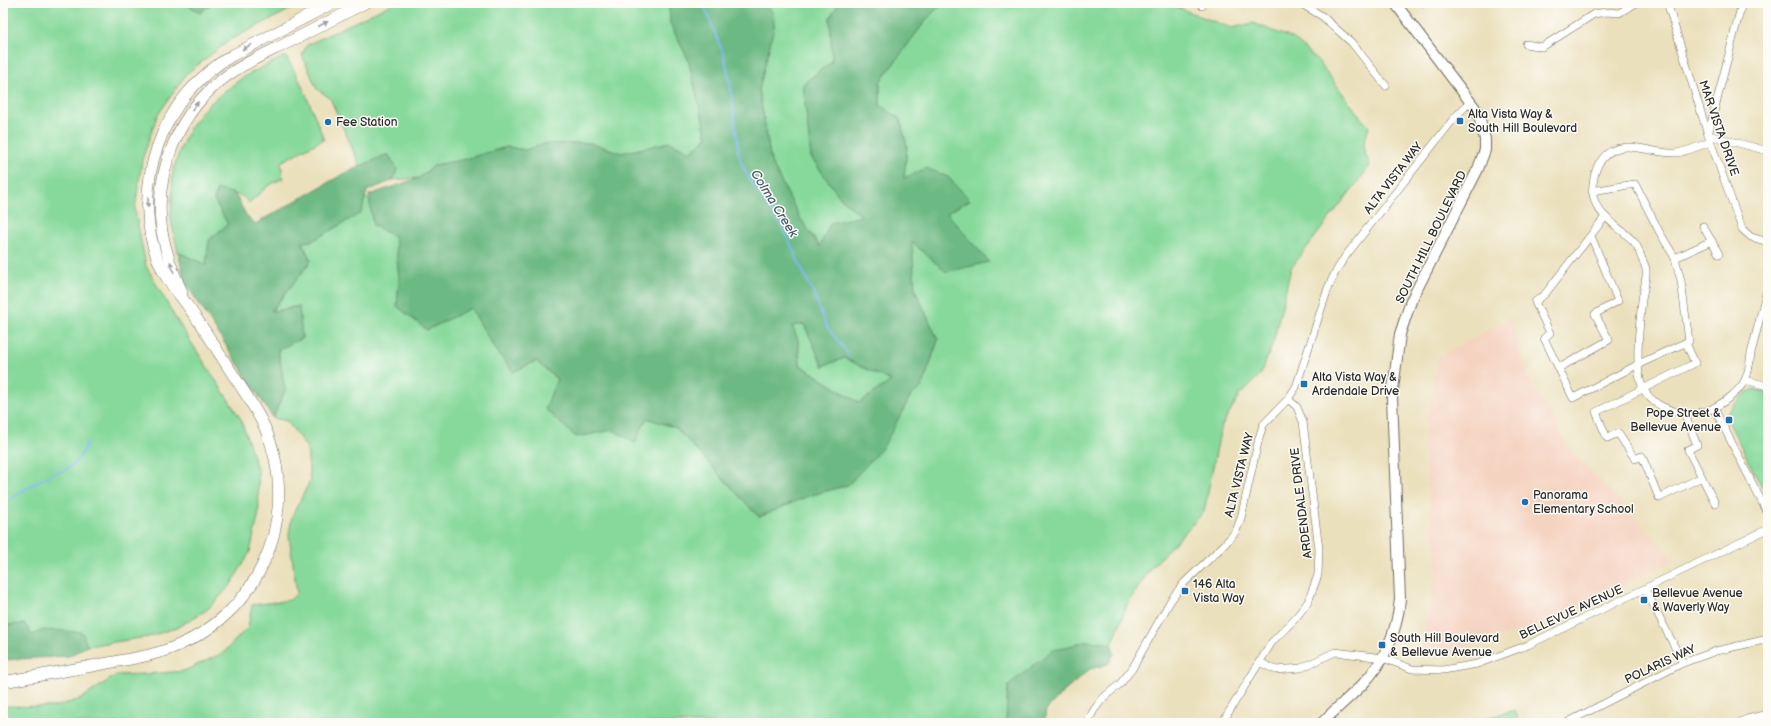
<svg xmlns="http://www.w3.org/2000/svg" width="1771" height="726" viewBox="0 0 1771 726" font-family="'Balsamiq Sans',sans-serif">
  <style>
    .built { fill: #f5d3c1 }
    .green { fill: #87d99b; stroke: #598263 }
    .forest { fill: #6db983; stroke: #4c7257; fill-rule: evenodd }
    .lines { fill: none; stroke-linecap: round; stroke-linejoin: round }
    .stream { stroke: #7fb8f0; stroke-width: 2 }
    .street-casing { stroke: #6e6a5e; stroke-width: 8 }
    .secondary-casing { stroke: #6e6a5e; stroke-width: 12 }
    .primary-casing { stroke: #6e6a5e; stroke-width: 12 }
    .street { stroke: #fff; stroke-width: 7 }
    .secondary { stroke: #fff; stroke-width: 10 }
    .primary { stroke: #fff; stroke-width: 11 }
    .oneway { fill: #a0a0a0 }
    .poi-dot { fill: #1f6fb2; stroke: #fdfcf7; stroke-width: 1.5 }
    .labels { text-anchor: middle; stroke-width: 3; stroke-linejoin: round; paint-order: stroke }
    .poi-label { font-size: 12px; fill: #2b2b2b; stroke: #fdfcf7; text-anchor: start }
    .street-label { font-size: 12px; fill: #2b2b2b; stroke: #fdfcf7 }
    .water-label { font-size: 13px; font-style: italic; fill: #485c70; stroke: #fdfcf7 }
  </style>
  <rect width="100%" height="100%" fill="#fdfcf7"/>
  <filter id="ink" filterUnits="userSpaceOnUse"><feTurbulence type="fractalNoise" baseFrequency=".025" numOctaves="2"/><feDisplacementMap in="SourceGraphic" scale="8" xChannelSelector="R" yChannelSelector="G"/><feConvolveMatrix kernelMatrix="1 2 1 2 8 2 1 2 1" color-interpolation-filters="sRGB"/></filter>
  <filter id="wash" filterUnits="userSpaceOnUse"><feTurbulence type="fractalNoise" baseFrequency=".012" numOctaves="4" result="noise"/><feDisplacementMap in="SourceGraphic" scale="16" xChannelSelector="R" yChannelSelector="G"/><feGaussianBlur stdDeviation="0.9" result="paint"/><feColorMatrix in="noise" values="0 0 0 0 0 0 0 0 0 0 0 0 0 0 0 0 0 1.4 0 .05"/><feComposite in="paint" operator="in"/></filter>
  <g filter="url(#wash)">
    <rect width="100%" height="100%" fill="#ebe0bc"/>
    <polygon class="built" points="1511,318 1530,382 1554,418 1565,444 1675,560 1535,628 1420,657 1437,567 1423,443 1438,357"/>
    <g class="green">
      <polygon points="3,3 185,3 200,13 212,3 303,3 230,40 186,74 157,116 142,160 135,210 146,266 176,319 241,419 258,472 259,513 250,552 230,586 208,609 178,627 148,637 87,646 82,632 32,635 25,624 3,625"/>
      <polygon points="394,3 669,3 670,23 688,59 707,137 690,152 670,142 622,153 590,143 544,144 526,150 507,147 462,160 435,165 419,178 393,180 397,169 388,154 360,166 330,98 317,89 302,55 307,45"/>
      <polygon points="763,3 839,3 830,18 832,61 803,85 811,157 841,199 863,216 820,247 800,218 771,162 759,90 774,27 773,12"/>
      <polygon points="943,3 1166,3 1231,28 1253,23 1294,39 1319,62 1361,118 1369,127 1363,147 1370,166 1291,268 1273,343 1261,374 1239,396 1221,427 1204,512 1150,569 1127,605 1112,645 1104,642 1008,686 1006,723 3,723 3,706 54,707 81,699 116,675 145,674 184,671 223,653 248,627 252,605 290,600 297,593 289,535 292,516 310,481 307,448 287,421 273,418 285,390 278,349 302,338 299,306 271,312 311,261 302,242 361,213 365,197 370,201 373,225 395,237 399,279 397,306 427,330 471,307 493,346 513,372 536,361 557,379 576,437 613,430 647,418 676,428 759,517 808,496 848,485 900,415 911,395 922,387 938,340 915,290 904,178 907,146 900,119 880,105 880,82 926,20"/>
      <path d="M285,56C303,81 312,111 324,139L281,162L283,178L268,186L249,203L242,196L217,189L214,200L228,224L209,240L206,265L178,252L171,220L173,170L181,147L191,126L204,109L222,93L245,76Z"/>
      <polygon points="804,324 823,366 844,358 892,381 859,403 800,365 798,340 792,325"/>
      <polygon points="1754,389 1768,393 1768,481 1767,484 1762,487 1728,421 1727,413 1744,394"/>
      <polygon points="1515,710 1519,723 1487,723 1486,718"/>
    </g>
    <g class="forest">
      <polygon points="185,3 212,3 200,13"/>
      <path d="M669,3H763L773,12L774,27L759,90L771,162L800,218L820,247L830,223L862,216L841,199L811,157L803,84L832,61L830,18L839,3H943L926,20L880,82V105L900,119L907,146L904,178L926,168L948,177L970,200L947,213L989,262L946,272L912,242L915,290L938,340L922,387L911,395L884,446L848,485L808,496L759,517L676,428L647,418L635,443L613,430L576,437L545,409L557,379L536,361L513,372L493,346L471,308L427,330L397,306L399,279L395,237L373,225L369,195L419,178L435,165L462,160L507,147L526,150L544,144L590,143L622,153L670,142L690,152L707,137L688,59L670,23ZM804,324L823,366L844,358L891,381L859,403L800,365L798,340L792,326Z"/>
      <polygon points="388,154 397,169 393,180 367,191 361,213 312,241 302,242 311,261 271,311 284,310 299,306 302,338 278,350 285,390 273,418 185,282 178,252 206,265 209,240 228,224 214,200 217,189 235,194 246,215 255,224 345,173"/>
      <polygon points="25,624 32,635 43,630 82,632 87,646 69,656 3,660 3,625"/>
      <polygon points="1087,641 1104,642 1112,645 1114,654 1108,664 1090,669 1059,696 1046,710 1044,723 1006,723 1008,686 1051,651"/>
    </g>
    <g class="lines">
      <g class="stream">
        <polyline points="703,3 724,55 730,82 739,155 743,168 755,188 784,229 797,259 813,292 827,327 849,355"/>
        <path d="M3,505C15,497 26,488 39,481C65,465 73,476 87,443"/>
      </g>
    </g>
  </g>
  <g filter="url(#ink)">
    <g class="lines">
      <defs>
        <g id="street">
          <polyline points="1201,3 1202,6"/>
          <polyline points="1300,3 1322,16 1352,43 1386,86"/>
          <polyline points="1425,3 1437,3"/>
          <polyline points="1742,3 1708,135 1768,151"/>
          <polyline points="1668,5 1708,135 1742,229 1751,237 1768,242"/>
          <polyline points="1526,44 1542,47 1594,14 1606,12 1619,13 1636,3"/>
          <path d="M1711,142C1700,145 1687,152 1676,153C1652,155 1621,135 1602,159C1596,166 1594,175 1593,184C1589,214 1618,224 1634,242C1638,246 1640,254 1642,259C1643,262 1646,266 1646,270C1647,279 1643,291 1642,300C1640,320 1635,359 1640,379C1645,404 1673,415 1697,413C1713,412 1738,394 1745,380C1749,372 1750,361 1751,353C1757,331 1762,308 1768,286"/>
          <polyline points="1592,191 1635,184 1660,233 1675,258 1681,281 1689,341 1639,364 1573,398 1544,338 1550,333 1535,302 1545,294 1605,217"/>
          <polyline points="1703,226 1719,254"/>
          <polyline points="1675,258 1712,241"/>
          <polyline points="1686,343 1695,363 1596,412 1607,438 1618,433 1635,459 1642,456 1659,498 1702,477"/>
          <polyline points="1559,368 1609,340 1595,314 1618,301 1591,236"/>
          <polyline points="1745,380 1768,386"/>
          <polyline points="1714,408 1768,514"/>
          <polyline points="1684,413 1697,445 1688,450 1715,503"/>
          <polyline points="1645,589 1683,663"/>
          <polyline points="1259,662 1276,670 1301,668 1335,652 1383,658 1412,669 1443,670 1477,664 1528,645 1768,529"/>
          <polyline points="1087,723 1094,710 1104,697 1120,684 1132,669 1171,600 1184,583 1225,544 1236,531 1241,518 1259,438 1263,425 1288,399 1296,387 1328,288 1335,273 1344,258 1455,117 1471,101"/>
          <polyline points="1222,723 1272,642 1294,620 1308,602 1318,575 1319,549 1303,422 1297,407 1288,399"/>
          <polyline points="1566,723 1683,663 1716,651 1768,639"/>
          <polyline points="1739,723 1747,719 1768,714"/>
        </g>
        <path id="secondary" d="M1322,723C1335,709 1349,698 1362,685C1385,661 1397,632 1400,599L1392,397L1400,334L1411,301L1478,169L1485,150V139L1478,112L1395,3"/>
        <g id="primary">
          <path d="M182,292C173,273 166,252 162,232C153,172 179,110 228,75C246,62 267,53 287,43C313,30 339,16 365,3"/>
          <path d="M3,682C36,676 69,670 103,664C128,659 155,656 179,645C216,629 246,601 263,564C283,522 284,471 265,428C255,406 241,387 228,367C215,347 202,325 187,305C179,293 168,283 162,269C143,231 144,184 158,145C171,107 198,75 233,55L333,3"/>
        </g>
      </defs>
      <use href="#street" class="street-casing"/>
      <use href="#secondary" class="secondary-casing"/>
      <use href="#primary" class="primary-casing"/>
      <use href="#street" class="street"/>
      <use href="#secondary" class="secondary"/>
      <use href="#primary" class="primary"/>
    </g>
    <defs><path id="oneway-solid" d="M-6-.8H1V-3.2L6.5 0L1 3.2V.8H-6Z"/></defs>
    <g class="oneway">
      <use href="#oneway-solid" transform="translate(323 24) rotate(-27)"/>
      <use href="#oneway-solid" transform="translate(247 47) rotate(151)"/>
      <use href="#oneway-solid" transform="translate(195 106) rotate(-51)"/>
      <use href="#oneway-solid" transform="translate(148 202) rotate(91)"/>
      <use href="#oneway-solid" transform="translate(172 267) rotate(-109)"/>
    </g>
  </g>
  <g class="poi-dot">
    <rect x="1456" y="117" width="8" height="8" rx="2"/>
    <circle cx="328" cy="122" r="4"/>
    <rect x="1300" y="380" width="8" height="8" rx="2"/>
    <rect x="1725" y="416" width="8" height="8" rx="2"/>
    <circle cx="1525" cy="502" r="4"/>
    <rect x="1181" y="587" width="8" height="8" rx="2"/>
    <rect x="1640" y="596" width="8" height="8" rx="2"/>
    <rect x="1378" y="641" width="8" height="8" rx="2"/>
  </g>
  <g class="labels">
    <g class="poi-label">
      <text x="1468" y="118">Alta Vista Way &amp;<tspan x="1468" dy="14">South Hill Boulevard</tspan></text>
      <text x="336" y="126">Fee Station</text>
      <text x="1312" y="381">Alta Vista Way &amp;<tspan x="1312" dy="14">Ardendale Drive</tspan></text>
      <text x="1721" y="417" text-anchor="end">Pope Street &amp;<tspan x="1721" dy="14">Bellevue Avenue</tspan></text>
      <text x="1533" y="499">Panorama<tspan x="1533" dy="14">Elementary School</tspan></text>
      <text x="1193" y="588">146 Alta<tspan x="1193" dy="14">Vista Way</tspan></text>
      <text x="1652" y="597">Bellevue Avenue<tspan x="1652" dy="14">&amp; Waverly Way</tspan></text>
      <text x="1390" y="642">South Hill Boulevard<tspan x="1390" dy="14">&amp; Bellevue Avenue</tspan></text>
    </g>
    <g class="street-label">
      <text transform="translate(1719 128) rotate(71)" y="4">MAR VISTA DRIVE</text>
      <text transform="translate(1393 178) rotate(-52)" y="4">ALTA VISTA WAY</text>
      <text transform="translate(1431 237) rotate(-64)" y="4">SOUTH HILL BOULEVARD</text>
      <text transform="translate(1239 475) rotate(-76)" y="4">ALTA VISTA WAY</text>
      <text transform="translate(1301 503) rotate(-97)" y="4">ARDENDALE DRIVE</text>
      <text transform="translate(1571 612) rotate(-25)" y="4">BELLEVUE AVENUE</text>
      <text transform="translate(1660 664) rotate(-25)" y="4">POLARIS WAY</text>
    </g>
    <g class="water-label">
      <text transform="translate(775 203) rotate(58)" y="5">Colma Creek</text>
    </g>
  </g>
  <rect width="1771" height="726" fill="none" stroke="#fdfcf7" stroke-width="16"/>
</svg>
